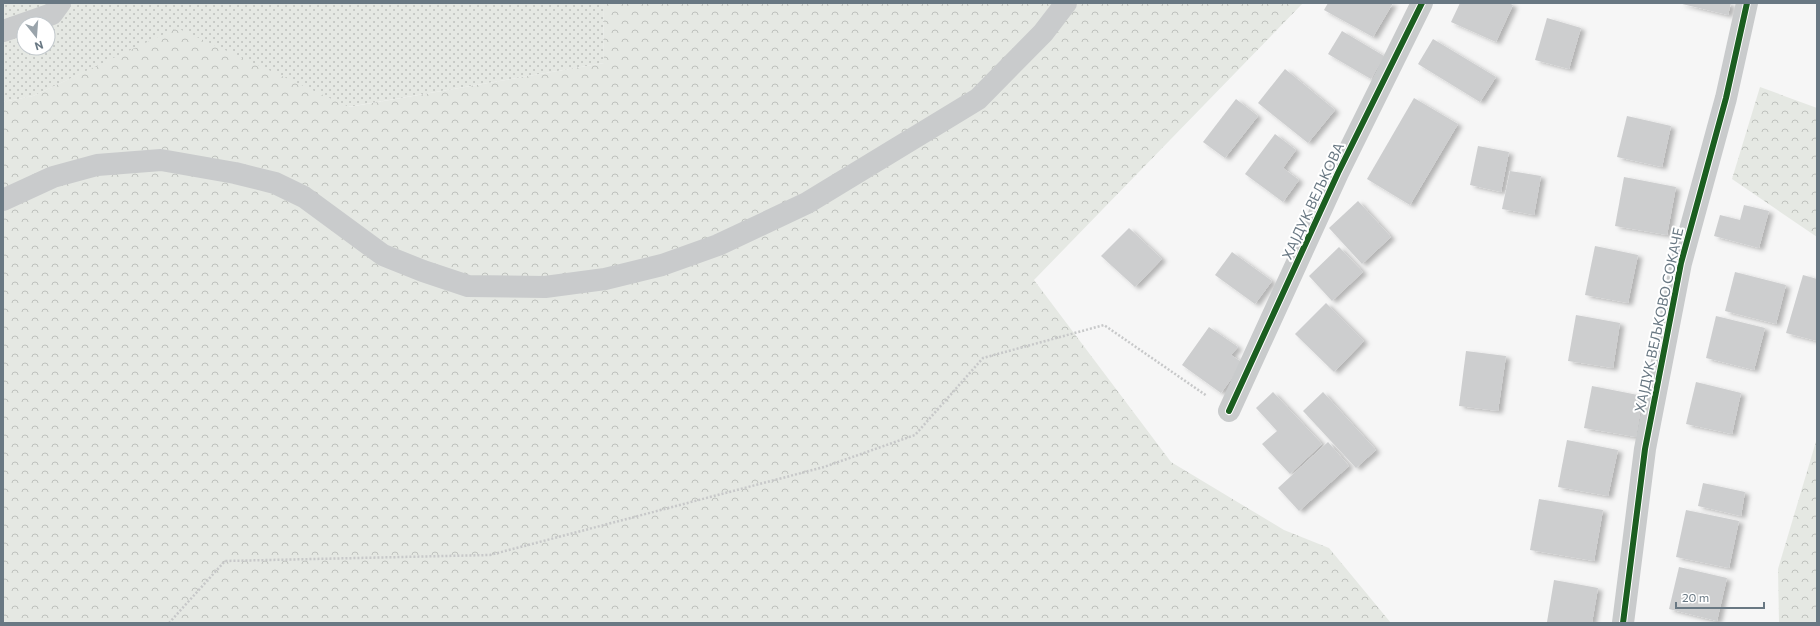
<svg xmlns="http://www.w3.org/2000/svg" width="1820" height="626" viewBox="0 0 1820 626" font-family="Commissioner,sans-serif">
  <style>
    .grass { fill: url(#grass-dots); fill-rule: evenodd }
    .forest { fill: url(#forest-crowns) }
    .building { fill: #cdcecf; filter: url(#shadow) }
    .lines { fill: none; stroke-linecap: round; stroke-linejoin: round }
    .path { stroke: #c7c8c9; stroke-width: 2.5; stroke-dasharray: 2 2; stroke-linecap: butt }
    .minor { stroke: #c9cbcc; stroke-width: 22 }
    .cycleway-casing { stroke: #fff; stroke-width: 8 }
    .cycleway { stroke: #1b5e20; stroke-width: 6 }
    .labels { text-anchor: middle; stroke-width: 4; stroke-linejoin: round; paint-order: stroke }
    .street-label { font-size: 14px; fill: #697883; stroke: #fff }
  </style>
  <defs>
    <pattern id="grass-dots" width="8" height="8" patternUnits="userSpaceOnUse"><rect width="8" height="8" fill="#e5e8e3"/><path d="M2 2h.1M6 6h.1" fill="none" stroke="#bec1bd" stroke-width="1.8" stroke-linecap="round"/></pattern>
    <pattern id="forest-crowns" width="20" height="18" patternUnits="userSpaceOnUse"><rect width="20" height="18" fill="#e5e8e3"/><path d="M2 6a3 3 0 1 1 6 0M12 15a3 3 0 1 1 6 0" fill="none" stroke="#bec1bd"/></pattern>
    <filter id="shadow"><feDropShadow dx="4.5" dy="2.5" stdDeviation="2" flood-color="#0004"/></filter>
  </defs>
  <rect width="100%" height="100%" fill="#f6f6f6"/>
  <path class="grass" d="M3,3H603L604,63L348,107L177,29L33,96L3,102ZM24,24H48V48H24Z"/>
  <g class="forest">
    <polygon points="603,3 1303,3 1034,280 1171,462 1284,530 1329,548 1391,623 3,623 3,102 33,96 177,28 349,107 604,63"/>
    <polygon points="1760,87 1817,108 1817,237 1732,179"/>
    <polygon points="1817,438 1817,623 1779,623 1778,569"/>
  </g>
  <g class="building">
    <polygon points="1328,3 1393,3 1373,37 1324,10"/>
    <polygon points="1460,3 1508,3 1513,5 1496,42 1451,22"/>
    <polygon points="1678,3 1731,3 1728,15"/>
    <polygon points="1547,18 1581,28 1569,69 1535,60"/>
    <polygon points="1342,31 1384,56 1371,79 1328,54"/>
    <polygon points="1433,39 1496,77 1480,102 1418,64"/>
    <polygon points="1285,69 1335,110 1308,143 1258,103"/>
    <polygon points="1414,98 1458,124 1410,205 1367,179"/>
    <polygon points="1236,99 1258,116 1225,158 1203,142"/>
    <polygon points="1627,116 1671,126 1662,167 1617,157"/>
    <polygon points="1275,134 1296,150 1283,168 1299,180 1283,202 1245,174"/>
    <polygon points="1478,146 1509,152 1501,192 1470,185"/>
    <polygon points="1510,171 1541,176 1534,215 1502,209"/>
    <polygon points="1624,177 1676,187 1667,235 1615,226"/>
    <polygon points="1358,201 1391,237 1362,264 1329,228"/>
    <polygon points="1744,205 1769,211 1759,248 1714,236 1720,215 1740,220"/>
    <polygon points="1129,228 1162,259 1135,287 1101,256"/>
    <polygon points="1595,246 1638,255 1628,303 1585,295"/>
    <polygon points="1339,247 1363,272 1332,301 1309,276"/>
    <polygon points="1232,252 1272,281 1255,304 1215,275"/>
    <polygon points="1735,272 1786,285 1776,324 1725,311"/>
    <polygon points="1803,275 1817,279 1817,341 1786,333"/>
    <polygon points="1326,303 1364,341 1334,372 1295,334"/>
    <polygon points="1576,315 1620,323 1613,368 1568,361"/>
    <polygon points="1716,316 1765,328 1754,370 1706,358"/>
    <polygon points="1209,327 1238,347 1231,355 1243,363 1221,393 1182,365"/>
    <polygon points="1466,351 1506,356 1498,411 1459,406"/>
    <polygon points="1696,382 1741,393 1732,434 1686,424"/>
    <polygon points="1592,386 1643,396 1636,437 1584,428"/>
    <polygon points="1273,392 1322,444 1290,474 1262,444 1277,431 1256,408"/>
    <polygon points="1323,392 1376,450 1356,468 1303,411"/>
    <polygon points="1567,440 1618,450 1608,496 1558,487"/>
    <polygon points="1328,442 1349,466 1299,511 1278,488"/>
    <polygon points="1703,483 1745,492 1741,516 1698,506"/>
    <polygon points="1539,499 1603,510 1594,561 1530,550"/>
    <polygon points="1686,510 1739,521 1729,568 1676,557"/>
    <polygon points="1679,567 1727,578 1717,621 1669,609"/>
    <polygon points="1554,580 1598,588 1592,623 1547,622"/>
  </g>
  <g class="lines">
    <polyline class="path" points="169,623 225,561 490,555 824,467 915,435 983,358 1104,325 1207,396"/>
    <g class="minor">
      <polyline points="3,31 52,14 60,3"/>
      <polyline points="3,200 53,177 97,165 161,160 235,173 275,183 304,197 383,255 423,271 468,286 545,287 605,279 662,265 718,245 807,203 978,99 1043,33 1066,3"/>
      <polyline points="1229,411 1338,173 1422,3"/>
      <polyline points="1623,623 1645,449 1681,263 1726,98 1747,3"/>
    </g>
    <defs>
      <g id="cycleway">
        <polyline points="1229,411 1338,173 1422,3"/>
        <polyline points="1623,623 1645,449 1681,263 1726,98 1747,3"/>
      </g>
    </defs>
    <use href="#cycleway" class="cycleway-casing"/>
    <use href="#cycleway" class="cycleway"/>
  </g>
  <g class="labels">
    <g class="street-label">
      <text transform="translate(1313 201) rotate(-65)" y="5">ХАЈДУК ВЕЉКОВА</text>
      <text transform="translate(1659 320) rotate(-78)" y="5">ХАЈДУК ВЕЉКОВО СОКАЧЕ</text>
    </g>
  </g>
  <rect width="1820" height="626" fill="none" stroke="#697883" stroke-width="8"/>
  <g transform="translate(36 36) rotate(163)"><circle r="19" fill="#ffffff" stroke="#c3c9cd"/>
  <path d="M0-3L7 15L0 10L-7 15Z" fill="#9aa4ab"/>
  <text y="-6" font-size="11" font-weight="bold" text-anchor="middle" fill="#697883">N</text>
  </g>
  <path d="M1676 602v6h88v-6" fill="none" stroke="#697883" stroke-width="2"/>
  <text x="1682" y="602" font-size="12" fill="#697883" stroke="#ffffff" stroke-width="3" paint-order="stroke">20 m</text>
</svg>
